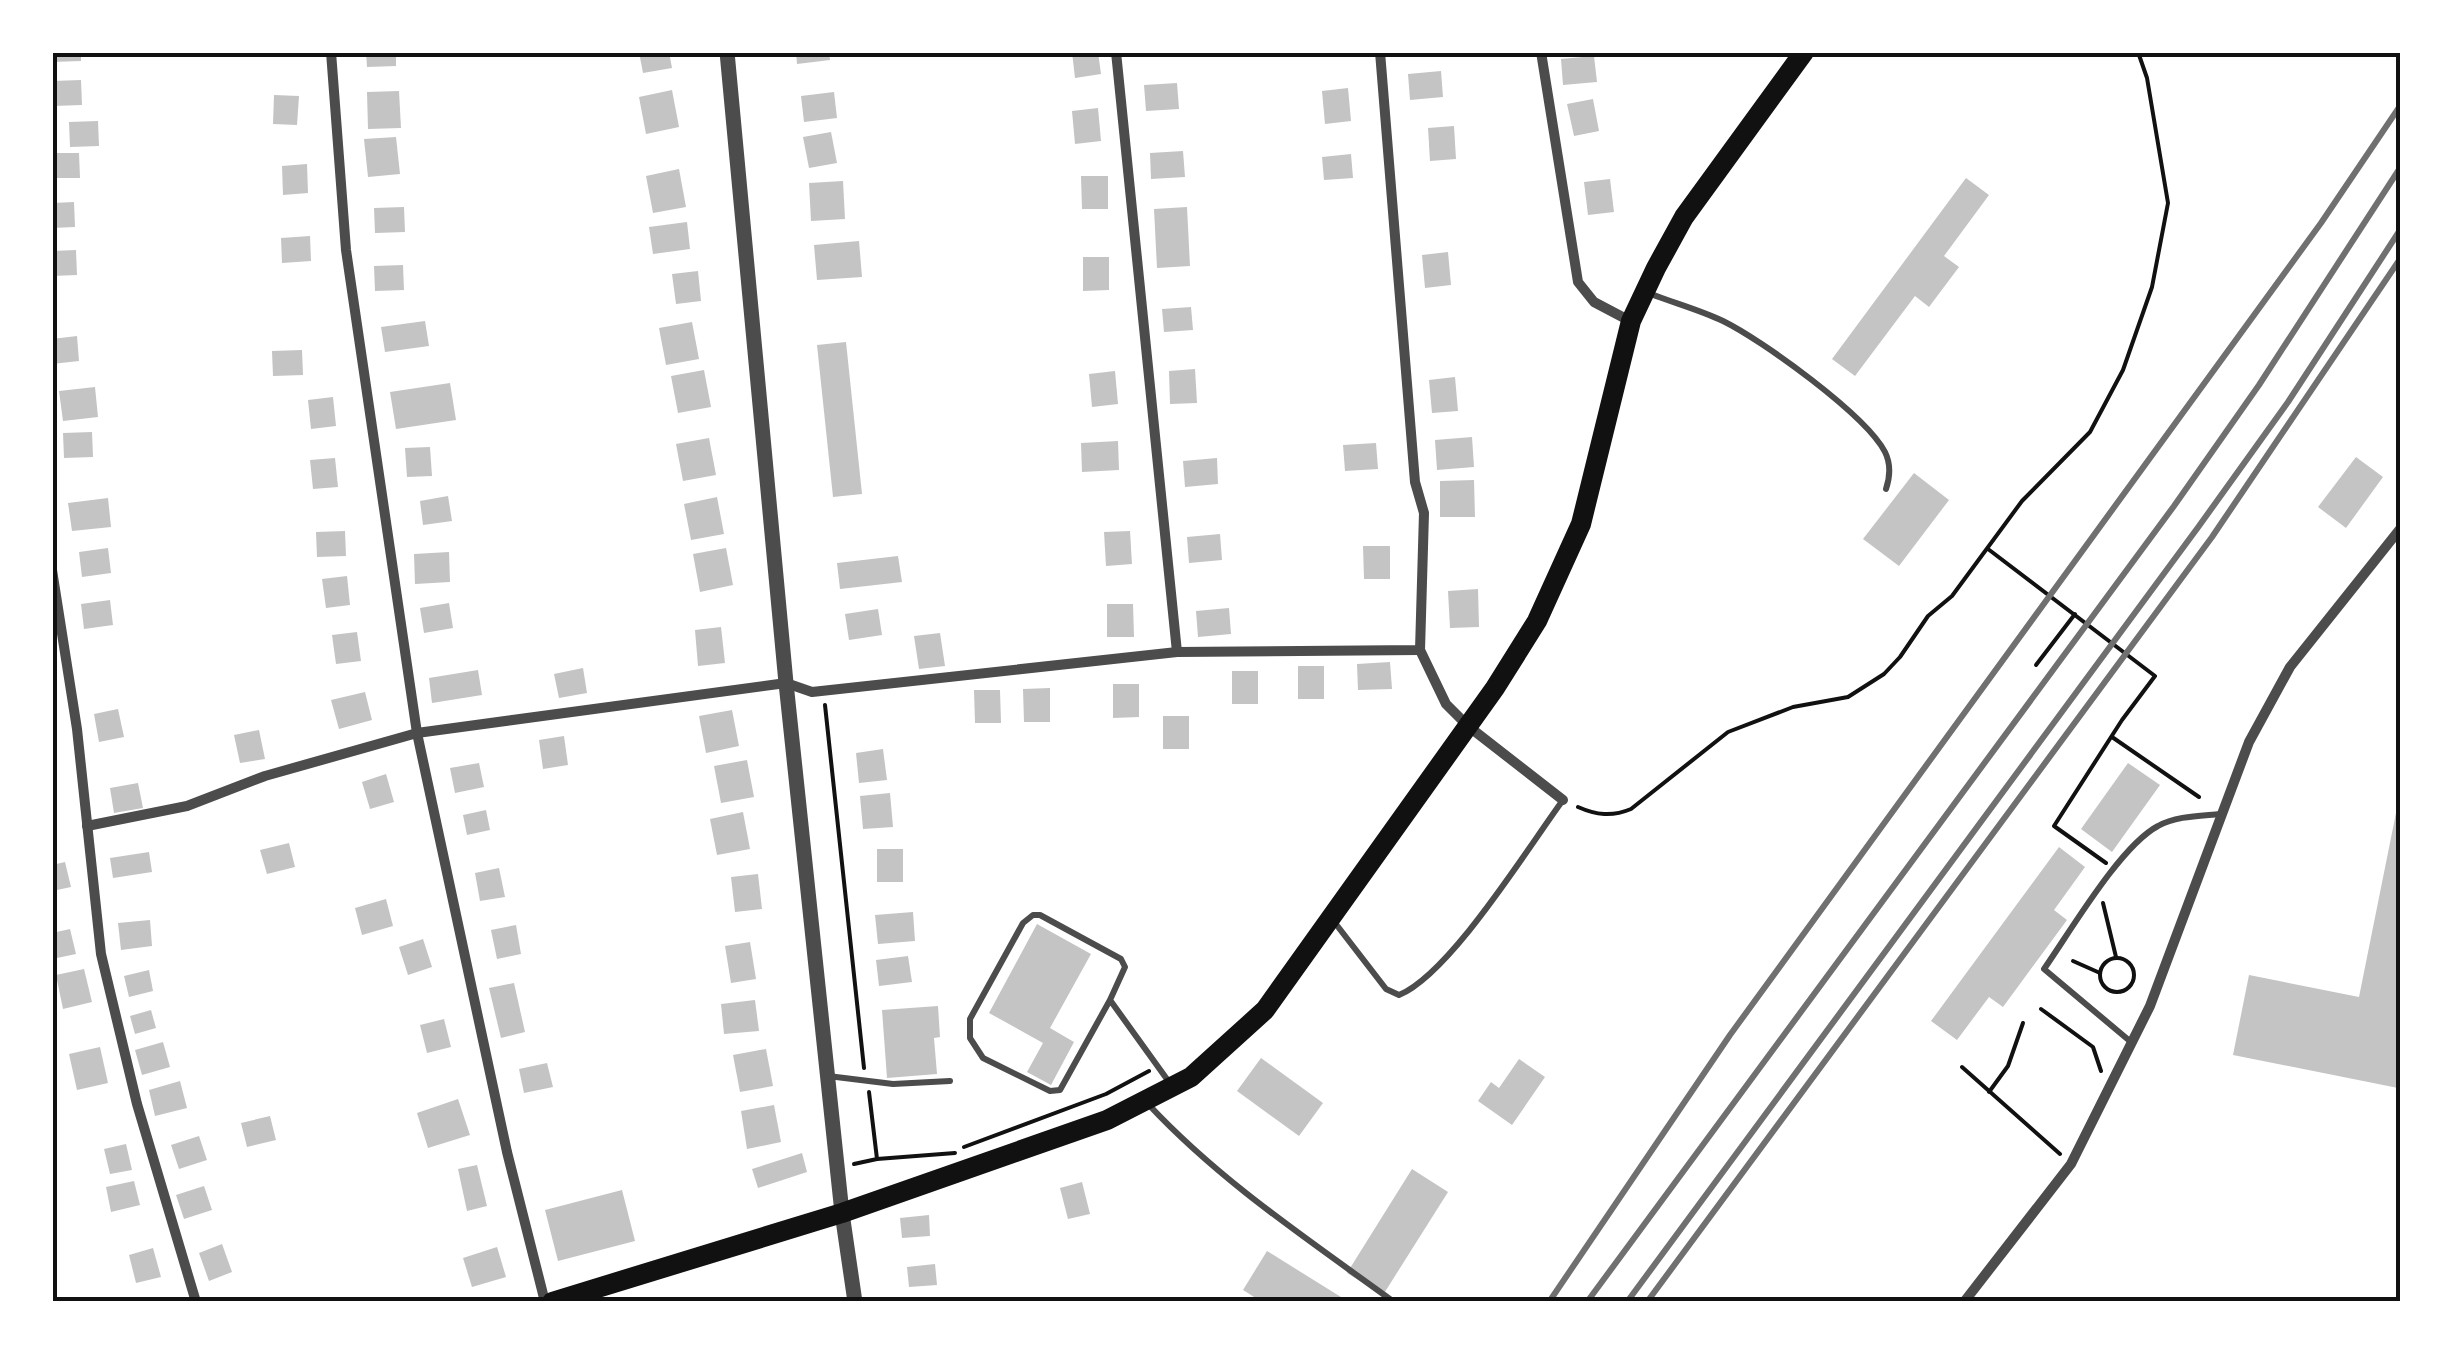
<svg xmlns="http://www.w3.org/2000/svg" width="2453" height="1354" viewBox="0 0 2453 1354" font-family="'Source Sans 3',sans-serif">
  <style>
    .building { fill: #c4c4c4 }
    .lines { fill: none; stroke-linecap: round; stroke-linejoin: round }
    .path { stroke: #111; stroke-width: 4 }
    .service { stroke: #4c4c4c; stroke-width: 6 }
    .minor { stroke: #4c4c4c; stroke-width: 10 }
    .tertiary { stroke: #4c4c4c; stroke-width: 15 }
    .primary { stroke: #111; stroke-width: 20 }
    .rail { stroke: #707070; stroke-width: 6 }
    .neatline { fill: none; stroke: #111; stroke-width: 4 }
  </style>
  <rect width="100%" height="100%" fill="#fff"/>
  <g class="building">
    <polygon points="52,52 81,52 81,61 52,62"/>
    <polygon points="366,52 396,52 396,66 367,67"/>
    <polygon points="639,52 669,52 672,68 643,73"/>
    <polygon points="796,52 829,52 830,60 797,64"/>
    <polygon points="1072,52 1098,52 1101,74 1075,78"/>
    <polygon points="1594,56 1597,82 1563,85 1561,59"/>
    <polygon points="1441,71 1443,97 1410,100 1408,74"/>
    <polygon points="81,80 82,105 53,106 52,81"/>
    <polygon points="1177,83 1179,109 1146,111 1144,85"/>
    <polygon points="1348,88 1351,121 1325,124 1322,91"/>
    <polygon points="672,90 679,127 646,134 639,97"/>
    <polygon points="399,91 401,128 368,129 367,92"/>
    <polygon points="834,92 837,118 804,122 801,96"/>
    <polygon points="274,95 299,96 297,125 273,124"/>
    <polygon points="1593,99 1599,131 1574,136 1567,104"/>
    <polygon points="1098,108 1101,141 1075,144 1072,111"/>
    <polygon points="98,121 99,146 70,147 69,122"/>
    <polygon points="1454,126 1456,159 1430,161 1428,128"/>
    <polygon points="831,132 837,163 809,168 803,137"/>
    <polygon points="396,137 400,174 368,177 364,139"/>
    <polygon points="1183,151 1185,177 1151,179 1150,153"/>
    <polygon points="52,153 79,153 80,178 52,178"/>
    <polygon points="1351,154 1353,178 1324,180 1322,157"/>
    <polygon points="307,164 308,193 283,195 282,166"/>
    <polygon points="679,169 686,207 653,213 646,176"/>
    <polygon points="1081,176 1108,176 1108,209 1082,209"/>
    <polygon points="1966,178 1989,195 1944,256 1959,267 1929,307 1915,296 1855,376 1832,359"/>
    <polygon points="1610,179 1614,212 1588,215 1584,182"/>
    <polygon points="843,181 845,219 811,221 809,183"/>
    <polygon points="74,202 75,227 52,228 52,203"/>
    <polygon points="404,207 405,232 375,233 374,208"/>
    <polygon points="1187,207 1190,266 1157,268 1154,209"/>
    <polygon points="687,222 690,249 653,254 649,227"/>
    <polygon points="310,236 311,261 282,263 281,238"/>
    <polygon points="859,241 862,277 817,280 814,245"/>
    <polygon points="76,250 77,275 52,276 52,251"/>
    <polygon points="1448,252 1451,285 1425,288 1422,255"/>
    <polygon points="1083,257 1109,257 1109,290 1083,291"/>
    <polygon points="403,265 404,290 375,291 374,266"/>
    <polygon points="698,271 701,301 676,304 672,274"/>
    <polygon points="1191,307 1193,330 1164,332 1162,309"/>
    <polygon points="425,321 429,346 385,352 381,327"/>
    <polygon points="692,322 699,359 666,365 659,328"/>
    <polygon points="77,336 79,361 52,364 52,339"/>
    <polygon points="846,342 862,494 833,497 817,345"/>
    <polygon points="302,350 303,375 273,376 272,351"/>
    <polygon points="1195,369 1197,403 1170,404 1169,371"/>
    <polygon points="704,370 711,407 678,413 671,376"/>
    <polygon points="1115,371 1118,404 1092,407 1089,374"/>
    <polygon points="1455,377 1458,411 1432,413 1429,380"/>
    <polygon points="450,383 456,420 396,429 390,392"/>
    <polygon points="95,387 98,417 63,421 59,391"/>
    <polygon points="333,397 336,426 311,429 308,400"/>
    <polygon points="92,432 93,457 64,458 63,433"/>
    <polygon points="1472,437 1474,467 1437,470 1435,440"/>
    <polygon points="709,438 716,475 683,481 676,444"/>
    <polygon points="1118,441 1119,470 1082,472 1081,443"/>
    <polygon points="1376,443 1378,469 1345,471 1343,445"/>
    <polygon points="430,447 432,476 407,477 405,448"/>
    <polygon points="2356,457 2383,477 2346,528 2318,507"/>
    <polygon points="335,458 338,487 313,489 310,460"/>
    <polygon points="1217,458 1218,484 1185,487 1183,461"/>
    <polygon points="1914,473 1949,500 1899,566 1863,539"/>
    <polygon points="1474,480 1475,517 1440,517 1440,481"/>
    <polygon points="448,496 452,521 423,525 420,501"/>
    <polygon points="717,497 724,534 691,540 684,504"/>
    <polygon points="108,498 111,527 72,531 68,503"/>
    <polygon points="345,531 346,556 317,557 316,532"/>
    <polygon points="1130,531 1132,564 1106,566 1104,532"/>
    <polygon points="1220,534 1222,560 1189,563 1187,537"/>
    <polygon points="1363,546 1390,546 1390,579 1364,579"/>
    <polygon points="108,548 111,573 82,577 79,552"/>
    <polygon points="726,548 733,585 700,592 693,554"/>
    <polygon points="449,552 450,582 415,584 414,554"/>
    <polygon points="898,556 902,582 840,589 837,563"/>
    <polygon points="347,576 350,605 326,608 322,579"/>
    <polygon points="1478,589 1479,627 1450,628 1448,591"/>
    <polygon points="110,600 113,625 84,629 81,604"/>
    <polygon points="449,603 453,628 424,633 420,608"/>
    <polygon points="1107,604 1133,604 1134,637 1107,637"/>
    <polygon points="1229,608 1231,634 1198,637 1196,611"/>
    <polygon points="878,609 882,635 849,640 845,614"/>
    <polygon points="721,627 725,663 698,666 695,630"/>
    <polygon points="357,632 361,661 336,664 332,635"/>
    <polygon points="940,633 945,666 919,669 914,636"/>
    <polygon points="1390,662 1392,689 1358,690 1357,664"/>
    <rect x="1298" y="666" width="26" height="33"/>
    <polygon points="583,668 587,693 559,698 554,674"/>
    <polygon points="478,670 482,695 432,703 429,678"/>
    <rect x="1232" y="671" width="26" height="33"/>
    <polygon points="1113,684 1139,684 1139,717 1113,718"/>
    <polygon points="1050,688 1050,722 1024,722 1023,689"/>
    <polygon points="974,690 1000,690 1001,723 975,723"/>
    <polygon points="365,692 372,720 339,729 331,700"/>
    <polygon points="118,709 124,737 99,742 94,714"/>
    <polygon points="732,710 739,746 706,753 699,716"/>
    <rect x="1163" y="716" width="26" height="33"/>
    <polygon points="259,730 265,759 240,763 234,735"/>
    <polygon points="564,736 568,765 543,769 539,740"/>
    <polygon points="883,749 887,780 859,783 856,753"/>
    <polygon points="747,760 754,797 721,803 714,766"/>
    <polygon points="479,763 484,787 455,793 450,768"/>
    <polygon points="2128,763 2160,785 2112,852 2081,829"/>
    <polygon points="386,774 394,802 370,809 362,782"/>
    <polygon points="138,783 143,808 114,813 110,788"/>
    <polygon points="890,793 893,827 863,829 860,796"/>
    <polygon points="2399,798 2398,1088 2233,1055 2249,975 2359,997"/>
    <polygon points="486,810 490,830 467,835 463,815"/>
    <polygon points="743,812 750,849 717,855 710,819"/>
    <polygon points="289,843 295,867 267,874 260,850"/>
    <polygon points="2059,847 2085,867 2054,910 2067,920 2003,1007 1989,997 1957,1040 1931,1021"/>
    <rect x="877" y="849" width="26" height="33"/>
    <polygon points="149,852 152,872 113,878 110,858"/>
    <polygon points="65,862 71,887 52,891 52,865"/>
    <polygon points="499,868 505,897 480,901 475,873"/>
    <polygon points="758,874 762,909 735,912 731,877"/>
    <polygon points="386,899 393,926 362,935 355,908"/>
    <polygon points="913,912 915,941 878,944 875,915"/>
    <polygon points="150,920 152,946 121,950 118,923"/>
    <polygon points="1037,924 1091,954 1050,1028 1074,1042 1051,1085 1027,1072 1043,1043 989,1013"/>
    <polygon points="516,925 521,954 497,959 491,930"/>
    <polygon points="70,929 76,954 52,959 52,933"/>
    <polygon points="423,939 432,967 408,975 399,947"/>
    <polygon points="750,942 756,979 731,983 725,946"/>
    <polygon points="908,956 912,982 879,986 876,960"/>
    <polygon points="84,969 92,1002 63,1009 56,975"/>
    <polygon points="149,970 153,991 129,997 124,976"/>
    <polygon points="514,983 525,1032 501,1038 489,988"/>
    <polygon points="755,1000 759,1031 724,1034 721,1004"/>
    <polygon points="938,1006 940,1037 934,1038 937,1074 887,1078 882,1010"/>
    <polygon points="151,1010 156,1028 135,1034 130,1016"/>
    <polygon points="444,1019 451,1047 427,1053 420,1025"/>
    <polygon points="163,1042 170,1067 142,1075 135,1050"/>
    <polygon points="100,1047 108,1083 77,1090 69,1054"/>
    <polygon points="766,1049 773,1086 740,1092 733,1055"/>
    <polygon points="1261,1058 1323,1103 1299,1136 1237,1091"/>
    <polygon points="1519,1059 1545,1077 1512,1125 1478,1101 1491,1082 1499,1088"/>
    <polygon points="547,1063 553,1087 524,1093 519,1069"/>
    <polygon points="180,1081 187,1108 155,1116 149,1090"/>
    <polygon points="458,1099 470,1135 428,1148 417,1113"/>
    <polygon points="774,1105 781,1142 747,1149 741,1111"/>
    <polygon points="270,1116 276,1140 247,1147 241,1123"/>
    <polygon points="199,1136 207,1160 179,1169 171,1145"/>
    <polygon points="126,1144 132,1170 110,1174 104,1149"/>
    <polygon points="802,1153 807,1172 758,1188 752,1169"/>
    <polygon points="477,1165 487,1206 467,1211 458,1169"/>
    <polygon points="1412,1169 1448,1192 1383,1295 1347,1273"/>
    <polygon points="134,1181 140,1205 111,1212 106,1187"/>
    <polygon points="1082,1182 1090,1214 1068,1219 1060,1188"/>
    <polygon points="204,1186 212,1210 184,1219 176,1195"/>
    <polygon points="622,1190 635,1241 558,1261 545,1210"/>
    <polygon points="929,1215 930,1236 902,1238 900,1218"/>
    <polygon points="222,1244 232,1272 209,1281 199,1253"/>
    <polygon points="497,1247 506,1277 472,1287 463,1258"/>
    <polygon points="153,1248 161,1277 136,1283 129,1255"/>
    <polygon points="1267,1251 1349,1302 1262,1302 1243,1290"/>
    <polygon points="935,1264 937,1285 909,1287 907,1267"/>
  </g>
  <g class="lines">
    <g class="path">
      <polyline points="1988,549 2155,676 2122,720 2054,826 2106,863"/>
      <polyline points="2036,665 2075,614"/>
      <polyline points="825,705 864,1068"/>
      <polyline points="2112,737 2199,797"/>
      <path d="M1578,807C1596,815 1612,817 1631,809L1728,732L1793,707L1848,697L1884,674L1900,657L1928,616L1952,596L2022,501L2090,432L2123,370L2152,287L2168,203L2147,78L2138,52"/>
      <polyline points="2103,903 2116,957"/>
      <circle cx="2117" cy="975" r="17"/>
      <polyline points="2073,961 2100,973"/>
      <polyline points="2041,1009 2093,1047 2101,1071"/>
      <polyline points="1962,1067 2060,1154"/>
      <polyline points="1989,1092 2008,1066 2023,1023"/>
      <polyline points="964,1147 1106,1094 1149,1071"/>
      <polyline points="877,1159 955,1153"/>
      <polyline points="854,1164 877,1159 869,1092"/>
    </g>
    <g class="service">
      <path d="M1651,294C1674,303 1700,310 1723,321C1762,340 1866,415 1885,452C1891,464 1890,477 1886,489"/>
      <path d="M1332,919L1386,989L1399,995C1450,974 1527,849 1563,800"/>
      <polyline points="1110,1000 1060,1090 1050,1091 983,1058 970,1038 970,1019 1023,923 1033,915 1040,915 1121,959 1125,967 1110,1000 1169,1082"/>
      <path d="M2131,1042L2044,969C2070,932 2120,846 2158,826C2176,816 2200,816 2220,814"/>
      <polyline points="828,1076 893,1084 950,1081"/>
      <path d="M1149,1105C1221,1182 1309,1240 1394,1302"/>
    </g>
    <g class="minor">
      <polyline points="331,52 346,250 417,733 507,1152 545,1302"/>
      <polyline points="1116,52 1177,652"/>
      <polyline points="1541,52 1578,282 1594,302 1630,321"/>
      <polyline points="52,570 77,729 101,954 137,1104 196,1302"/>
      <polyline points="1420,650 1446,704 1468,726 1563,800"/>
      <polyline points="87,826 187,806 265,776 417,733 786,683 812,692 1177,652 1420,650 1424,513 1415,482 1380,52"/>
      <polyline points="1964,1302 2071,1164 2150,1006 2249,742 2290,667 2400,529"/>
    </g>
    <polyline class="tertiary" points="727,52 786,683 842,1213 855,1302"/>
    <polyline class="primary" points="552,1302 842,1213 1107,1120 1191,1077 1265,1010 1495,688 1537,621 1581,524 1631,321 1656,268 1684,217 1804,52"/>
    <g class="rail">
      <polyline points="1549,1302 1730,1035 2321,223 2400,106"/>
      <polyline points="1587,1302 2174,506 2259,385 2400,168"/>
      <polyline points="1627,1302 2199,526 2288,402 2400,230"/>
      <polyline points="1647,1302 2212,537 2400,259"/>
    </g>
  </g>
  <rect width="2453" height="1354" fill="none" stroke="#ffffff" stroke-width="110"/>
  <rect x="55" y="55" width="2343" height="1244" class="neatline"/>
</svg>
